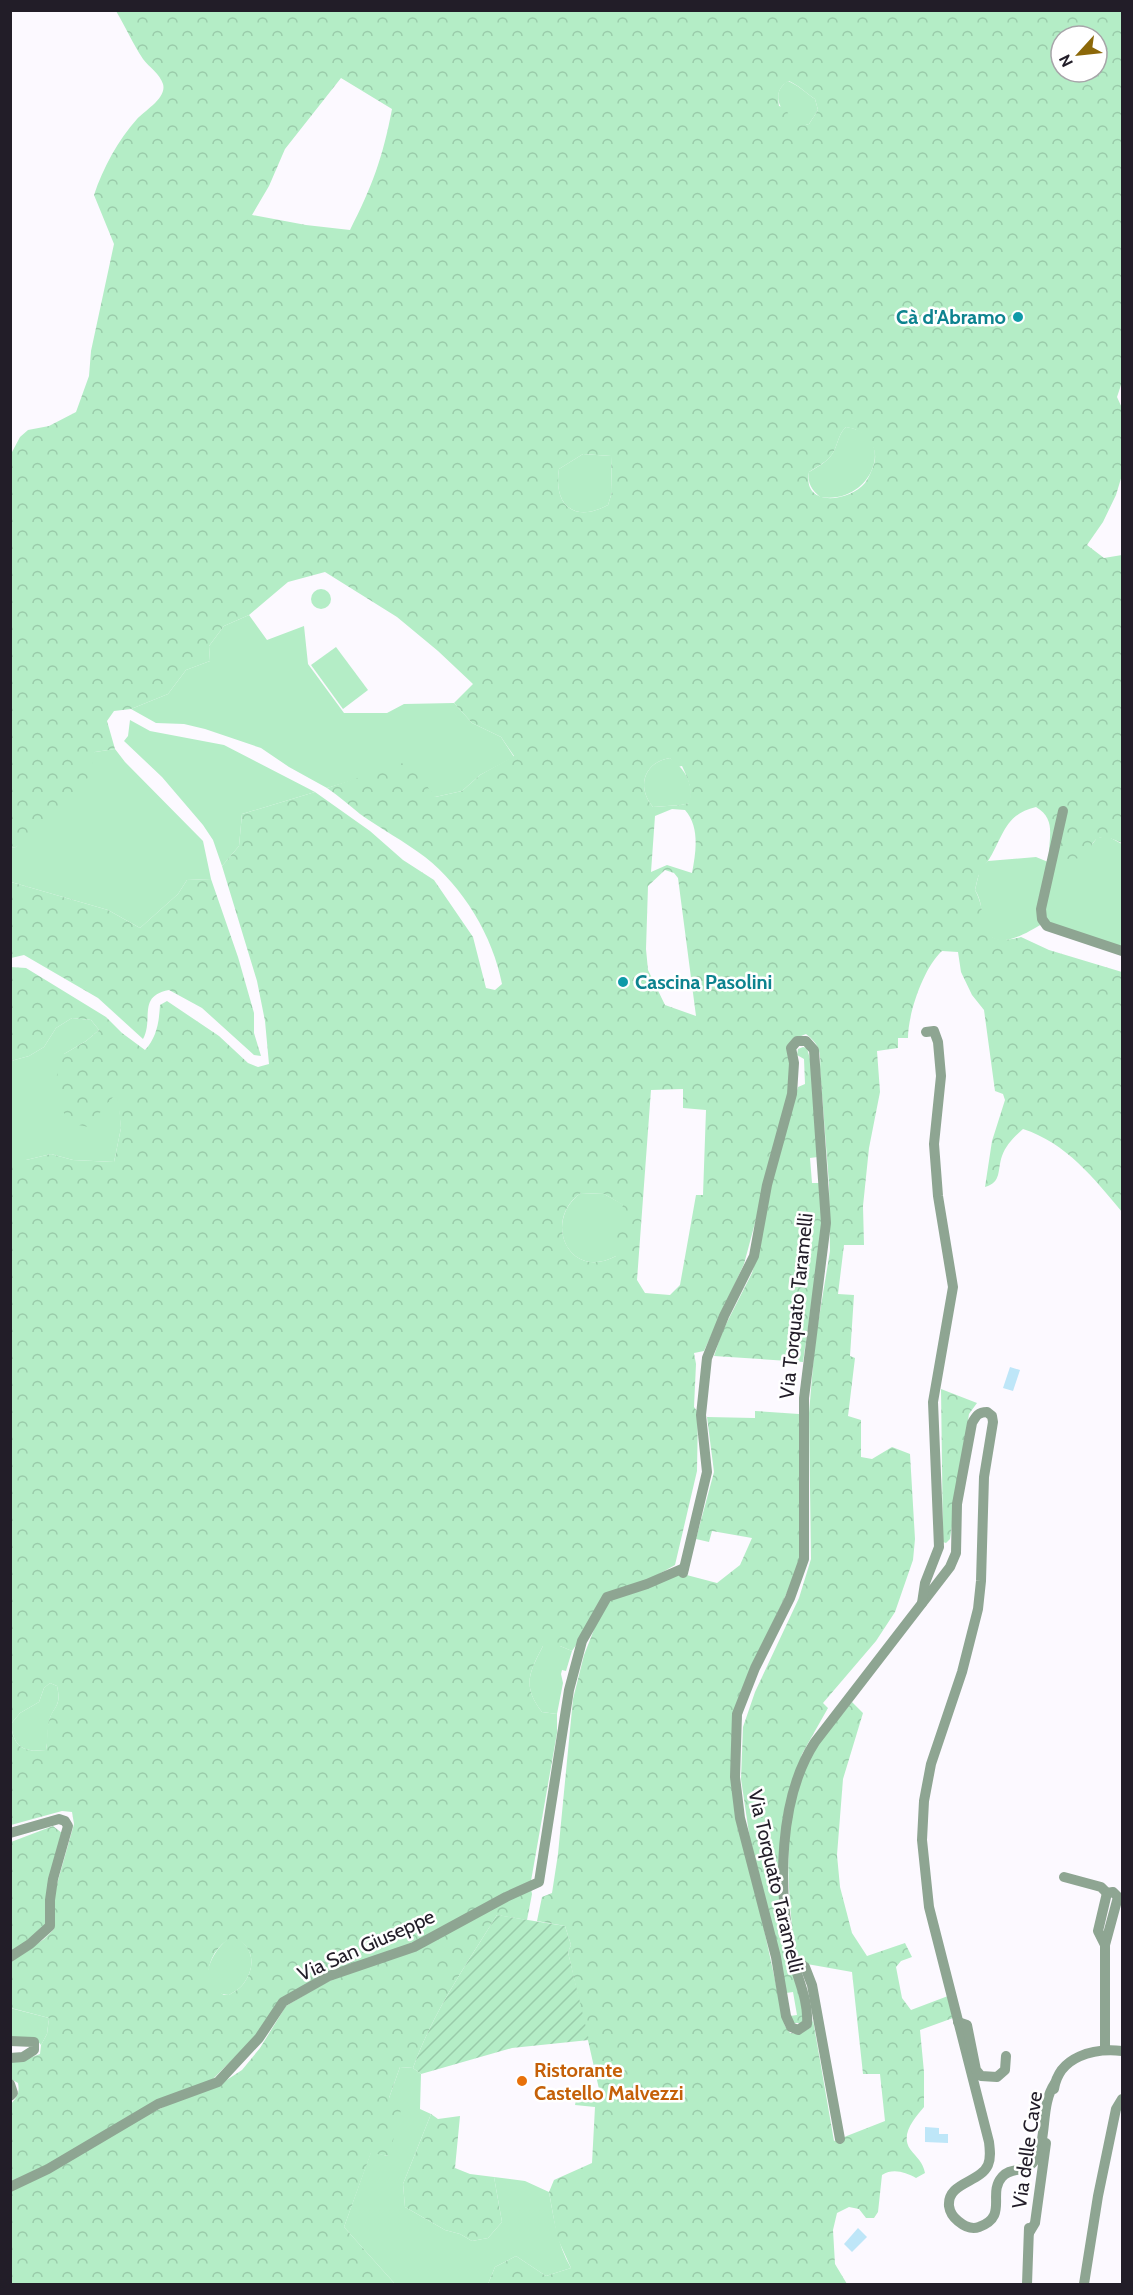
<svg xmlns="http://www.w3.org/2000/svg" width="1133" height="2295" viewBox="0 0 1133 2295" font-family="Cabin,sans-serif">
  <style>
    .grass { fill: #b4edc6 }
    .forest { fill: url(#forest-crowns); fill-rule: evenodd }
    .garden { fill: url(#garden-furrows) }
    .water { fill: #bee6f8 }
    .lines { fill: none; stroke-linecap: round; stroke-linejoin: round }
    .minor { stroke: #8ea592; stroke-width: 10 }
    .culture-dot { fill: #0f9aa8; stroke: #fff; stroke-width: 2 }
    .food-dot { fill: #e8710a; stroke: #fff; stroke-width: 2 }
    .labels { text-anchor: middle; stroke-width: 5; stroke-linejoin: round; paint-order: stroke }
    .culture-label { font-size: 20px; font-weight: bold; fill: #0d838f; stroke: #fff; text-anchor: end }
    .street-label { font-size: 20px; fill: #221d28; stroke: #fff }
    .food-label { font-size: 20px; font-weight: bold; fill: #c56008; stroke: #fff; text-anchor: start }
  </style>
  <defs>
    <pattern id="forest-crowns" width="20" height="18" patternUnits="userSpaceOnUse" patternTransform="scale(1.5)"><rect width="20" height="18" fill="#b4edc6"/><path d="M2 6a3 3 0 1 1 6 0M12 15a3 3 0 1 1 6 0" fill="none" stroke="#9acbaa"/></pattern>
    <pattern id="garden-furrows" width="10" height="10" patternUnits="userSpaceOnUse" patternTransform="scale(1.5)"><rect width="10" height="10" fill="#b4edc6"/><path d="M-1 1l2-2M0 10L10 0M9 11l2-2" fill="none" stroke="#9acbaa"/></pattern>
  </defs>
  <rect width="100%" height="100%" fill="#fcf9ff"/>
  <g class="grass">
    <path d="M788,81C798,85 806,93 815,99L818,110L809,124L802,126L794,125C783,113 768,94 788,81Z"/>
    <path d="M846,427C899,434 873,506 820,497C812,490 807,483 809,472C816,468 825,463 830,457C838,448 837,435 846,427Z"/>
    <path d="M583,454L611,456L612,492L608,505C575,523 553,506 559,469Z"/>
    <circle cx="321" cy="599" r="10"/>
    <polygon points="249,615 267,640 304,626 308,664 344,713 387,713 404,704 454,703 472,723 501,737 514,757 480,775 462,791 435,797 357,779 327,788 289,767 261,748 205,729 184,724 156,723 131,709 168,694 186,670 210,661 209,646 224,626"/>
    <polygon points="336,647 368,690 343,709 311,665"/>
    <polygon points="130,720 150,731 224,745 315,792 242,814 239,846 222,866 213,840 203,825 162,777 124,741 128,736"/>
    <polygon points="115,749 125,762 203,841 211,879 187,880 178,894 140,928 108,910 11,882 10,848 16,847 95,752"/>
    <path d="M670,758C685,769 694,784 690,803L681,805L653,807C636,787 644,762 670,758Z"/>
    <polygon points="1107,836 1122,844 1122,947 1049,923 1044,915 1055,857 1090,847 1097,838"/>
    <path d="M1036,857L1048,862L1042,924C1025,934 990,956 983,922C981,910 982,901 975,890L980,869L988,861Z"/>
    <polygon points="72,1018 91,1020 99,1030 86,1041 64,1054 118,1091 121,1128 114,1162 73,1160 51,1154 26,1160 11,1160 11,1061 29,1056 44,1047 56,1028"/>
    <path d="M581,1193L604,1194L624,1205L616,1256C568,1282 542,1220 581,1193Z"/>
    <path d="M543,1646H560L572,1651L566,1671L562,1670L561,1674L563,1683L557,1714L542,1712C522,1686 529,1673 543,1646Z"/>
    <path d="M50,1683L57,1686C62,1708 53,1705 49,1722C47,1731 48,1741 46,1750C23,1752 14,1748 11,1724L20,1713L39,1702L44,1688Z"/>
    <path d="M232,1936C253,1944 257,1965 244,1983C241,1988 234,1992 229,1995C191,1992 211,1949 232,1936Z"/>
    <polygon points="10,2008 49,2018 47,2034 41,2045 36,2039 11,2037"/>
    <path d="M400,2067L413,2068L421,2074L420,2109L431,2114L403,2184L405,2207L445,2230L460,2234L472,2241L488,2238L502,2222L494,2177L525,2181L549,2192C554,2219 557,2244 571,2268L546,2276L516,2256L495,2267L488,2284H395L344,2227L371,2152L388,2156L389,2098Z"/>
  </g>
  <g class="forest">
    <path d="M116,11H1122V382L1117,397L1122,408V475L1116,495L1103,522L1087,545L1104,558L1122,555V843C1103,834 1092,833 1088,858L1063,859L1049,856C1049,835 1056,819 1036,807C1004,814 1003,838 988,861C978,874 979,873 975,890C990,916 974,950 1021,937L1049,950L1122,972V1212C1094,1178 1066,1143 1023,1129C1014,1137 1006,1145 1002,1156C997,1170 1002,1182 985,1187L992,1141L1005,1100L1003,1094L995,1091L984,1010L972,995L961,972L958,952L942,951C924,967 908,1013 908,1038H898V1048L877,1051L880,1092L869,1148L863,1206L864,1245H844L838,1294L854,1295L850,1356L855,1358L848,1416L861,1420V1457L872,1459L892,1447L910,1454L915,1539L913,1560L895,1612L876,1641L823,1703L828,1708L802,1754L787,1803L780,1860L803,2002L804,2020L801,2023H794L790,2016L797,2015L793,1992L786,1993L750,1840L741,1779L743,1727L755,1692L799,1598L811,1559L809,1413L815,1342L830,1251L829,1184L820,1069C821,1052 820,1045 806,1034L796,1038L790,1063L788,1100L744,1264L704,1351L694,1353L696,1364L694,1407L698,1412L697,1471L675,1565L645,1582L610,1594L572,1651L560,1646H543C529,1673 522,1686 542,1712L557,1714V1733L531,1881L410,1944L281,2000L255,2037L213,2079L44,2167L11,2182V2104C17,2097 20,2093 18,2083L11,2079V2061L24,2060L40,2054L41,2045L47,2034L49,2018L11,2008V1962L44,1939L54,1929L55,1891L74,1824L72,1812L62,1811L11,1825L10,1160H26L51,1154L73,1160L114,1162L121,1128L117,1092L88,1127L69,1123L62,1109L55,1081L64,1054L86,1041L99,1030L91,1020L72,1018L56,1028L44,1047L29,1056L11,1061L10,967L26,968L106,1017L122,1033L145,1050C157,1037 159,1022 160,1005L167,1001L219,1036L248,1063L258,1067L269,1064L265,1021L257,981L222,866L239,846L242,814L315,792L370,831L403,860L434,880L473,937L486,988L495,990L502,984C493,936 463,887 425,857C404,841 381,829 360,814C349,805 339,796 327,788L409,761L435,797L462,791L480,775L514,756L501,737L472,723L454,703L473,684L438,651L397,617L325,572L288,582L249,615L224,626L209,646L210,661L186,670L168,694L131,709L114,711L107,721L115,749L95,752C93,760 91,768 89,775C77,807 42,828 16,847L11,848V454L20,437L28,430L49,426L76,412L89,376L91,351L114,244L94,195C103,168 118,140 137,119C145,110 167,98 163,84C160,74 149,67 143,59C133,44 125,26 116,11ZM1061,36H1097V72H1061ZM341,78L392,109C383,157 372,187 350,230L306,225L252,215L269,186L285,149ZM789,81C798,85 806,93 815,99L818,110L809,124C794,128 791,122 786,108L779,106C777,95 778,87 789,81ZM846,427C858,429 866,434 872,445C876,452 876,459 873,467C871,472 868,479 865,483C849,502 802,508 809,472C816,467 825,463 830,457C838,448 837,435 846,427ZM583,454L611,456L612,492L608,505C575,523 553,506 559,469ZM670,758L677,767L682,766C688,779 693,789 689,803L681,805L653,807C636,787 644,762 670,758ZM672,809L685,810C700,827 696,852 692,873L667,865L651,872L655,816ZM665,870L674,873L678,878L696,1016L665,1005L648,970L646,949L648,886ZM683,1089V1108L706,1110L703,1195H696L680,1285L670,1295L645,1293L637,1280L651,1090ZM581,1193L604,1194L623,1205L616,1229V1256C568,1282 542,1219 581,1193ZM50,1683L57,1686C62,1708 53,1705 49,1721C46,1731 48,1741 46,1750C23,1752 14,1748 11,1724L20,1713L39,1702L44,1688ZM232,1937C253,1944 257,1965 244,1983C241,1988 234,1992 229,1995H224L214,1989L209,1982C206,1963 215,1947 232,1937Z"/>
    <path d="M211,879L238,957L254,1013V1033L261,1056L254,1055L202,1008L169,990C137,996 154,1019 143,1039L98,998L24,955L11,958V882L108,910L140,928L178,894L187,880Z"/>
    <polygon points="803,1047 807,1048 811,1063 818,1157 810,1158 812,1183 819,1183 823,1224 803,1362 714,1356 722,1332 752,1273 761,1242 771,1185 798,1087 805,1084 804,1059 797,1055 798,1049"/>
    <polygon points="941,1389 977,1403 969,1414 950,1539 946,1543 943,1542"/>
    <path d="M755,1411L799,1414L801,1558L792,1582L748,1675L732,1782L785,2026L790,2033L799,2034L810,2028L813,2020L834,2141L885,2121L880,2074H863L852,1972L807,1964L795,1954C788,1892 779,1809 812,1753C822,1735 839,1718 852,1702L863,1713L843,1779L837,1855L840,1887L852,1933L867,1956L905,1943L912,1957L901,1961L896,1967L902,1998L911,2010L948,1996L953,2018L920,2030L924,2072V2107C915,2118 900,2134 910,2149C917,2158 923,2162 925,2173L916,2178C905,2172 893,2168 882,2175L878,2212L874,2218H866L859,2209L849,2207L837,2213L833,2230L835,2264L847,2284H488L495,2267L516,2256L546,2276L571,2268L557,2237L549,2192L554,2180L592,2163L595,2107L575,2105L576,2100L599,2101V2089L568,1952L571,1945L565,1926L537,1921L542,1897L552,1893L558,1854L573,1699L584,1655L597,1622L610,1598L679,1573L717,1583L740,1565L752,1538L712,1531L709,1542L696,1539L714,1472L707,1417L755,1418Z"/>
    <polygon points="53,1826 62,1833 45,1927 11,1955 11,1842"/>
    <path d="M531,1889L532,1894L527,1920L497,1915C466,1965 433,2012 413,2068L400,2067L389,2098L402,2106L389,2156L371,2153L344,2227L395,2284H11L10,2191L134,2121L170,2104L219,2085L242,2070L260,2048L286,2006L323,1984Z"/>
    <polygon points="431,2114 438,2119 460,2116 455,2168 470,2174 494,2177 502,2222 488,2238 472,2241 460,2234 445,2230 405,2207 403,2184"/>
  </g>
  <path class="garden" d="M497,1915L565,1926L571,1945L568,1952L589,2040L512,2048L421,2074L413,2068C433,2012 466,1965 497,1915Z"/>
  <g class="water">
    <polygon points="1010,1367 1020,1370 1013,1391 1003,1388"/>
    <polygon points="925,2127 939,2128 939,2134 948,2134 948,2143 925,2142"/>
    <polygon points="858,2228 867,2237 852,2252 844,2244"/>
  </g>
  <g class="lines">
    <g class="minor">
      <polyline points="1063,811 1041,909 1042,919 1047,926 1122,951"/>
      <path d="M683,1573L707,1472L701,1415L707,1358L724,1316L754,1256L767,1185L792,1094L794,1063L791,1048L797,1041H806L814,1050L826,1223L804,1398V1559L790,1598L755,1668L737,1714L735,1777L740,1818L776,1957L786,2016L791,2027L798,2030L807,2024C809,1999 796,1976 791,1952C778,1889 778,1799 815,1742L950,1567L956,1553L957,1504L972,1423C976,1416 978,1412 987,1412L992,1416L993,1422L984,1477L981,1581L978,1609L962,1672L931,1764L924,1801L922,1840L929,1907L989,2142C990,2150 991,2158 988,2165C980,2183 947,2182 949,2206C950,2213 953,2217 958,2221C964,2226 971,2230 979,2227C1009,2216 987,2194 1002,2177C1011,2166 1028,2174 1036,2158C1048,2135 1040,2105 1055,2083"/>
      <polyline points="922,1603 925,1583 939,1547 933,1402 953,1287 938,1196 934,1144 941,1076 938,1042 934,1031 926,1032"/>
      <polyline points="10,1833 59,1819 65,1821 68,1826 53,1879 50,1900 50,1926 30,1944 10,1957"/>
      <polyline points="1064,1877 1101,1887 1107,1893"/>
      <polyline points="792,1957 805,1967 812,1985 840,2139"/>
      <polyline points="958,2022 967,2025 976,2070 981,2076 997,2077 1005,2070 1006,2056"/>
      <polyline points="10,2041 34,2042 34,2050 23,2057 10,2058"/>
      <polyline points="1105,2049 1105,1945 1118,1897 1113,1892 1107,1893 1098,1931 1105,1945"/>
      <polyline points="10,2084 13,2093 10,2096"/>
      <path d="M1054,2089C1059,2056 1094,2048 1122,2051"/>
      <polyline points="10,2187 48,2169 158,2104 218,2082 259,2038 283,2002 329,1976 414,1947 506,1897 539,1882 569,1690 582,1641 607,1597 647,1584 684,1568"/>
      <polyline points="1029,2233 1035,2223 1046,2143"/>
      <polyline points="1027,2284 1029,2228"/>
      <polyline points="1084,2284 1098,2196 1116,2109 1122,2099"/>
    </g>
  </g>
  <g class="culture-dot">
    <circle cx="1018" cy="317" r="6"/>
    <circle cx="623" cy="982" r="6"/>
  </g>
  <circle class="food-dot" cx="522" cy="2081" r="6"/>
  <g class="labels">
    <g class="culture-label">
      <text x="1006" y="324">Cà d'Abramo</text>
      <text x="635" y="989" text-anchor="start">Cascina Pasolini</text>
    </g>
    <g class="street-label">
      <text transform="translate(796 1306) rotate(-84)" y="7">Via Torquato Taramelli</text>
      <text transform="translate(776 1881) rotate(77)" y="7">Via Torquato Taramelli</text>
      <text transform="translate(366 1945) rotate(-24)" y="7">Via San Giuseppe</text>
      <text transform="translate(1027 2150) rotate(-82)" y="7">Via delle Cave</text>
    </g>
    <g class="food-label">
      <text x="534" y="2077">Ristorante<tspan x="534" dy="23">Castello Malvezzi</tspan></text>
    </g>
  </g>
  <rect width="1133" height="2295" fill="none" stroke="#221d28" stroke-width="24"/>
  <g transform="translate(1079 54) rotate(243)"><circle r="28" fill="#ffffff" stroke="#a7a5a9" stroke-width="1.5"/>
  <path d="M0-4.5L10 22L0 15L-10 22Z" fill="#8c6809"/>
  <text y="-9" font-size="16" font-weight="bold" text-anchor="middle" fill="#221d28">N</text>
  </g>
</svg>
